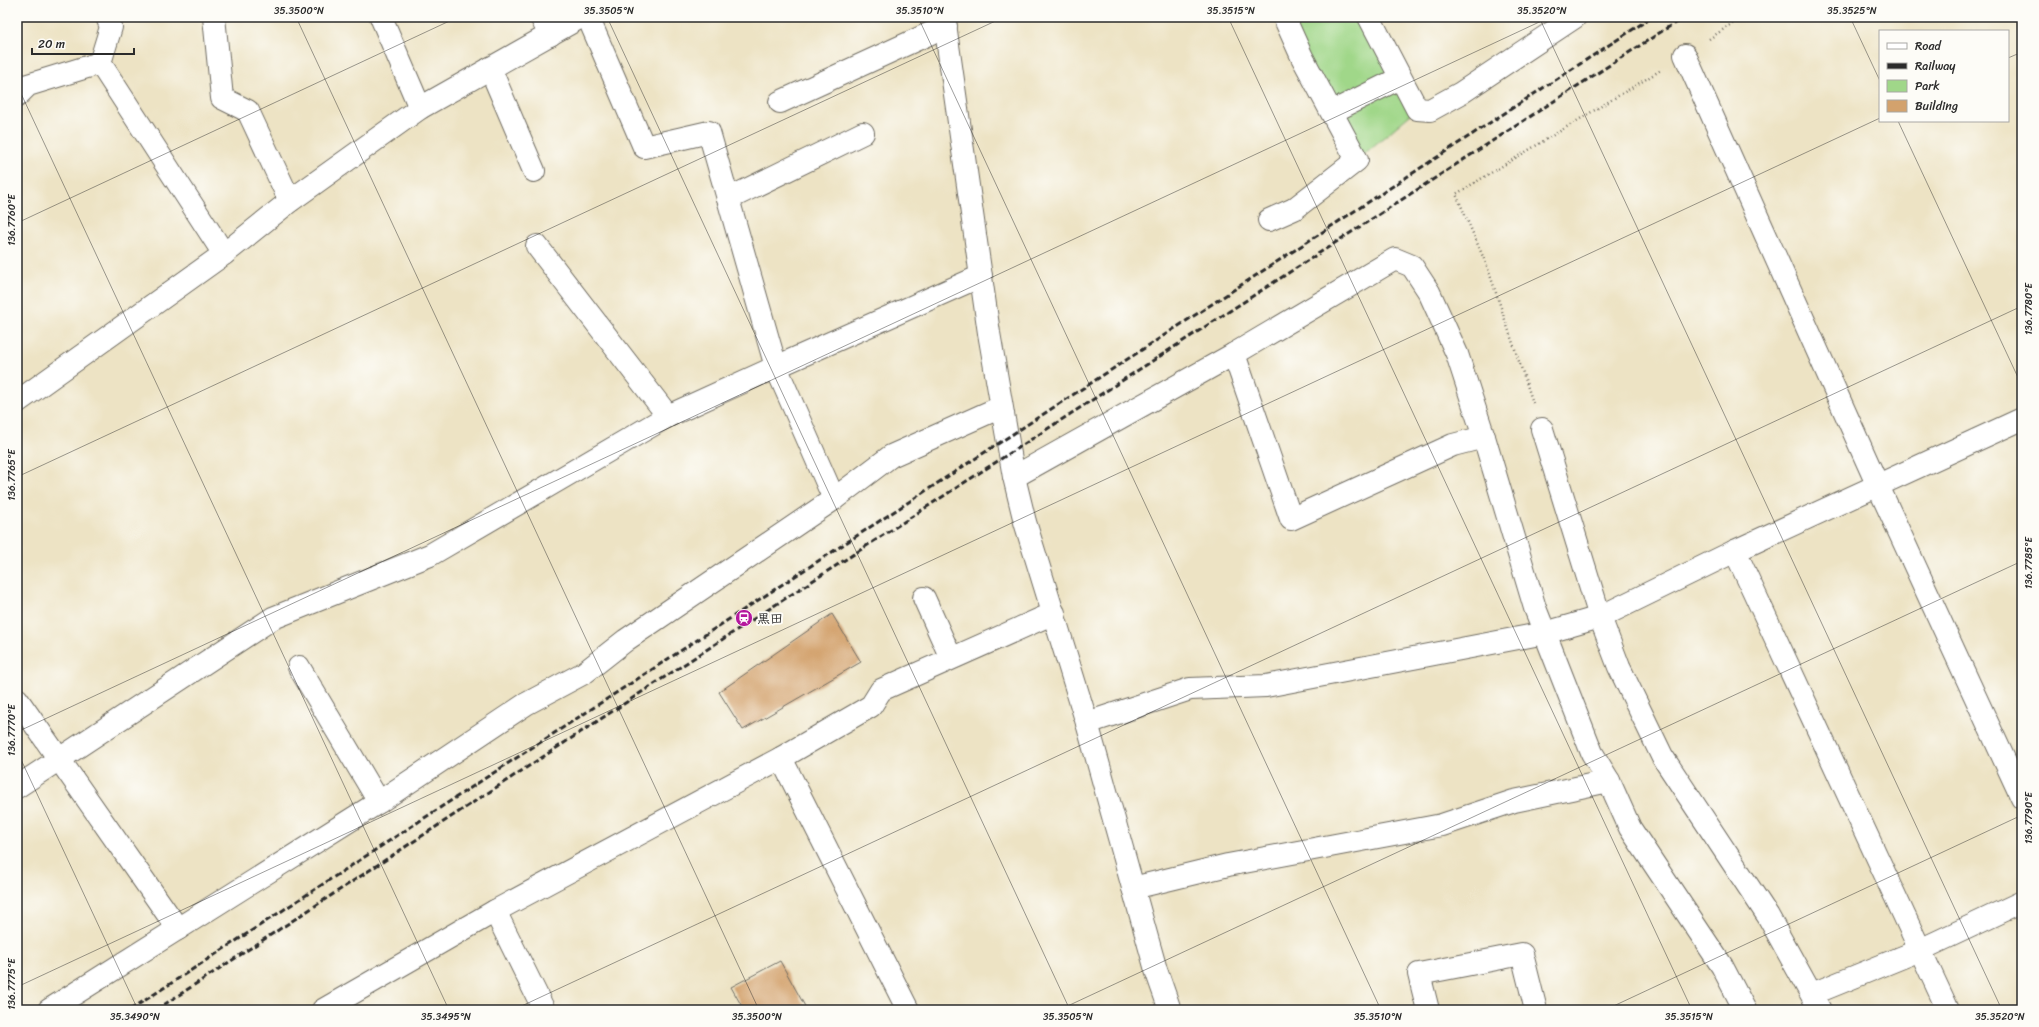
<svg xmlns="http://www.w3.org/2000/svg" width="2039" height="1027" viewBox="0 0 2039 1027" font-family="Sriracha,'Klee One',sans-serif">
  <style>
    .green { fill: #a0d789; stroke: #66815a }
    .building { fill: #d3a26d }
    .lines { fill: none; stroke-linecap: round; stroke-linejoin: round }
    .minor-casing { stroke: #6f6b61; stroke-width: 24 }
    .path { stroke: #6f6b61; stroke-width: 2.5; stroke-dasharray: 1 3; stroke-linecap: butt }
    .minor { stroke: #fff; stroke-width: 22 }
    .rail { stroke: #2b2b2b; stroke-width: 3; stroke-dasharray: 6 3; stroke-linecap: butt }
    .ticks { fill: none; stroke: #2b2b2b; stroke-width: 1; stroke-opacity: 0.45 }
    .labels { text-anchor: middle; stroke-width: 4; stroke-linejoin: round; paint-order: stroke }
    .poi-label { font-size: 13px; font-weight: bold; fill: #2b2b2b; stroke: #fdfcf7; text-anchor: start }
    .neatline { fill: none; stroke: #2b2b2b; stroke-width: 1.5 }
    .ticks-label { font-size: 10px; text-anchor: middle; fill: #2b2b2b }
  </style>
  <rect width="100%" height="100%" fill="#fdfcf7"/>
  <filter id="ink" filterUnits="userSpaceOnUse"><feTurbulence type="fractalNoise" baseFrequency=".025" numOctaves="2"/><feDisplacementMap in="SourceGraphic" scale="8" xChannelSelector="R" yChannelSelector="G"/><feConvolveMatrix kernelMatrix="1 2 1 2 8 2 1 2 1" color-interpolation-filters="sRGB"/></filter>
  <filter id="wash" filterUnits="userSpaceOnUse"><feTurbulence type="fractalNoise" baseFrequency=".012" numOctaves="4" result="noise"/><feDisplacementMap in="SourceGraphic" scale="16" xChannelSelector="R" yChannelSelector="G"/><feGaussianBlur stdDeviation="0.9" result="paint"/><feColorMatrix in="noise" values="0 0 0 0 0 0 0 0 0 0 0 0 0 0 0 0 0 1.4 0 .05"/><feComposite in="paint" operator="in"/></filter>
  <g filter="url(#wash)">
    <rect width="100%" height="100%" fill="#ede3c4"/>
    <polygon class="green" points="1287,17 1371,17 1417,109 1357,160"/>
    <g id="blocks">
      <g class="building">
        <polygon points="832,614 861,662 743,730 719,692"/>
        <polygon points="780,961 807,1010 744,1010 731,987"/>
      </g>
    </g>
  </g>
  <g filter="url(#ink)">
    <use href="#blocks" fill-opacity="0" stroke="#6f6b61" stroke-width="1"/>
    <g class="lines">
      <defs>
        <g id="minor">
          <polyline points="107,17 111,27 100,63 224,254"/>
          <polyline points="214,17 222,98 248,111 290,201"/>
          <polyline points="381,17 420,108"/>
          <polyline points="541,17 550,35"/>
          <polyline points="944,17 989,333 1014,477 1025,522 1087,723 1156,970 1170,1010"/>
          <polyline points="1369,17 1417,109 1430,110 1461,93 1575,17"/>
          <polyline points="1685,55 1878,486 2022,798"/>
          <polyline points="490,68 534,171"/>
          <polyline points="17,96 28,85 100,63"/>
          <polyline points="780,102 946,26"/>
          <polyline points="1332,112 1400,78"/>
          <polyline points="728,199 863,133"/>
          <polyline points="1269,220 1294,209 1357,160 1302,57 1284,17"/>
          <polyline points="537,246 668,416"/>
          <polyline points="1234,354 1291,519 1453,445 1484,437"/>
          <polyline points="17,402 224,254 290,201 420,108 581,17"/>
          <polyline points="1542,429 1600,617 1619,667 1662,756 1768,916 1820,1010"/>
          <polyline points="1014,477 1234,354 1395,259 1412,266 1429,292 1457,354 1484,437 1535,608 1592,753 1609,781 1630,828 1722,966 1745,1010"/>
          <polyline points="834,499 776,367 981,276"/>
          <polyline points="1735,551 1948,1010"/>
          <polyline points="924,598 951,658"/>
          <polyline points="299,667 379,802"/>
          <polyline points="17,699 178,929"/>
          <polyline points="1087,723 1190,689 1266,686 1545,633 1600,617 1735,551 2022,419"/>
          <polyline points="781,758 908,1010"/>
          <polyline points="17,787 273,618 430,555 668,416 776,367 709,132 644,147 588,17"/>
          <polyline points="1133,888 1228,865 1442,825 1514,801 1609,781"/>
          <polyline points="495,911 544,1010"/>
          <polyline points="1812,994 1920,950 2022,902"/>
          <polyline points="49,1010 379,802 526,704 584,673 626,640 834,499 891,456 1001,407"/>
          <polyline points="323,1010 495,911 781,758 871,706 881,690 1054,613"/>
          <polyline points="1428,1010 1419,974 1522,954 1536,1010"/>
        </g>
      </defs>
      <use href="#minor" class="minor-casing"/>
      <g class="path">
        <polyline points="1709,39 1742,17"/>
        <polyline points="1533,403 1487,266 1456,194 1661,70"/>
      </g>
      <use href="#minor" class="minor"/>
      <g class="rail">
        <polyline points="130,1010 1652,17"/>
        <polyline points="156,1010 752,620 1684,17"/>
      </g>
    </g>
  </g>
  <path class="ticks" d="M296,17L759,1010M607,17L1070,1010M918,17L1381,1010M1228,17L1692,1010M1539,17L2002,1010M1850,17L1880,81M2008,58L2022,52M17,85L449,1010M1898,121L2022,386M17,223L458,17M17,477L1004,17M17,732L1550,17M17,751L138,1010M17,987L1880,118M513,1010L2022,306M1059,1010L2022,561M1605,1010L2022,815"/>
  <defs>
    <symbol id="station-disc" viewBox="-11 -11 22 22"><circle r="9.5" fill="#b5179e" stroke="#fdfcf7"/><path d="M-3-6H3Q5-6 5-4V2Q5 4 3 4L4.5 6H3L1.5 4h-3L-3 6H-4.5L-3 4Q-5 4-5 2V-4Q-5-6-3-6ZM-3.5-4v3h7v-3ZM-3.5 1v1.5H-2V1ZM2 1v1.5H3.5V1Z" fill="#fff"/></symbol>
  </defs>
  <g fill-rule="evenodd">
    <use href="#station-disc" x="734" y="608" width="20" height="20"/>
  </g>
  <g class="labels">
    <g class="poi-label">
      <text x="757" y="623">黒田</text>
    </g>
  </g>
  <rect width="2039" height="1027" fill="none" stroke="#fdfcf7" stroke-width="44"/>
  <rect x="1879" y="30" width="130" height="92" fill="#fdfcf7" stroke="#a9a8a5"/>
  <rect x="1887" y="43" width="20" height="6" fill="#ffffff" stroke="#a9a8a5"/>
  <text x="1915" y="50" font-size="12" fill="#2b2b2b">Road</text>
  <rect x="1887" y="63" width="20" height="6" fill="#2b2b2b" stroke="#a9a8a5"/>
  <text x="1915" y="70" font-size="12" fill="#2b2b2b">Railway</text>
  <rect x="1887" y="80" width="20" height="12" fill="#a0d789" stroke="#a9a8a5"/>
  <text x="1915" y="90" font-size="12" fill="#2b2b2b">Park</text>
  <rect x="1887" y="100" width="20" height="12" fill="#d3a26d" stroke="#a9a8a5"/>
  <text x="1915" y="110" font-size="12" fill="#2b2b2b">Building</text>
  <path d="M32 48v6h102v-6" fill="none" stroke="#2b2b2b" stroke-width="2"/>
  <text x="38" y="48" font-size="12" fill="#2b2b2b" stroke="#fdfcf7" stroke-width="3" paint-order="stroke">20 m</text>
  <rect x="22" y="22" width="1995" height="983" class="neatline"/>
  <g class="ticks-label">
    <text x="299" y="14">35.3500°N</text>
    <text x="609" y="14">35.3505°N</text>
    <text x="920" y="14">35.3510°N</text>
    <text x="1231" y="14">35.3515°N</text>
    <text x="1542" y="14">35.3520°N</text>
    <text x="1852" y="14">35.3525°N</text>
    <text transform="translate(11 220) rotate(-90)" y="4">136.7760°E</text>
    <text transform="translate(2028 309) rotate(-90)" y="4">136.7780°E</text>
    <text transform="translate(11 475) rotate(-90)" y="4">136.7765°E</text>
    <text transform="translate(2028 563) rotate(-90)" y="4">136.7785°E</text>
    <text transform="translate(11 730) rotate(-90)" y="4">136.7770°E</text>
    <text transform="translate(2028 818) rotate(-90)" y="4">136.7790°E</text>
    <text transform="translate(11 984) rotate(-90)" y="4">136.7775°E</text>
    <text x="135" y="1020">35.3490°N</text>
    <text x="446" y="1020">35.3495°N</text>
    <text x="757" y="1020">35.3500°N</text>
    <text x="1068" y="1020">35.3505°N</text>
    <text x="1378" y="1020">35.3510°N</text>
    <text x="1689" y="1020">35.3515°N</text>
    <text x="2000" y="1020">35.3520°N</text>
  </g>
</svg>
